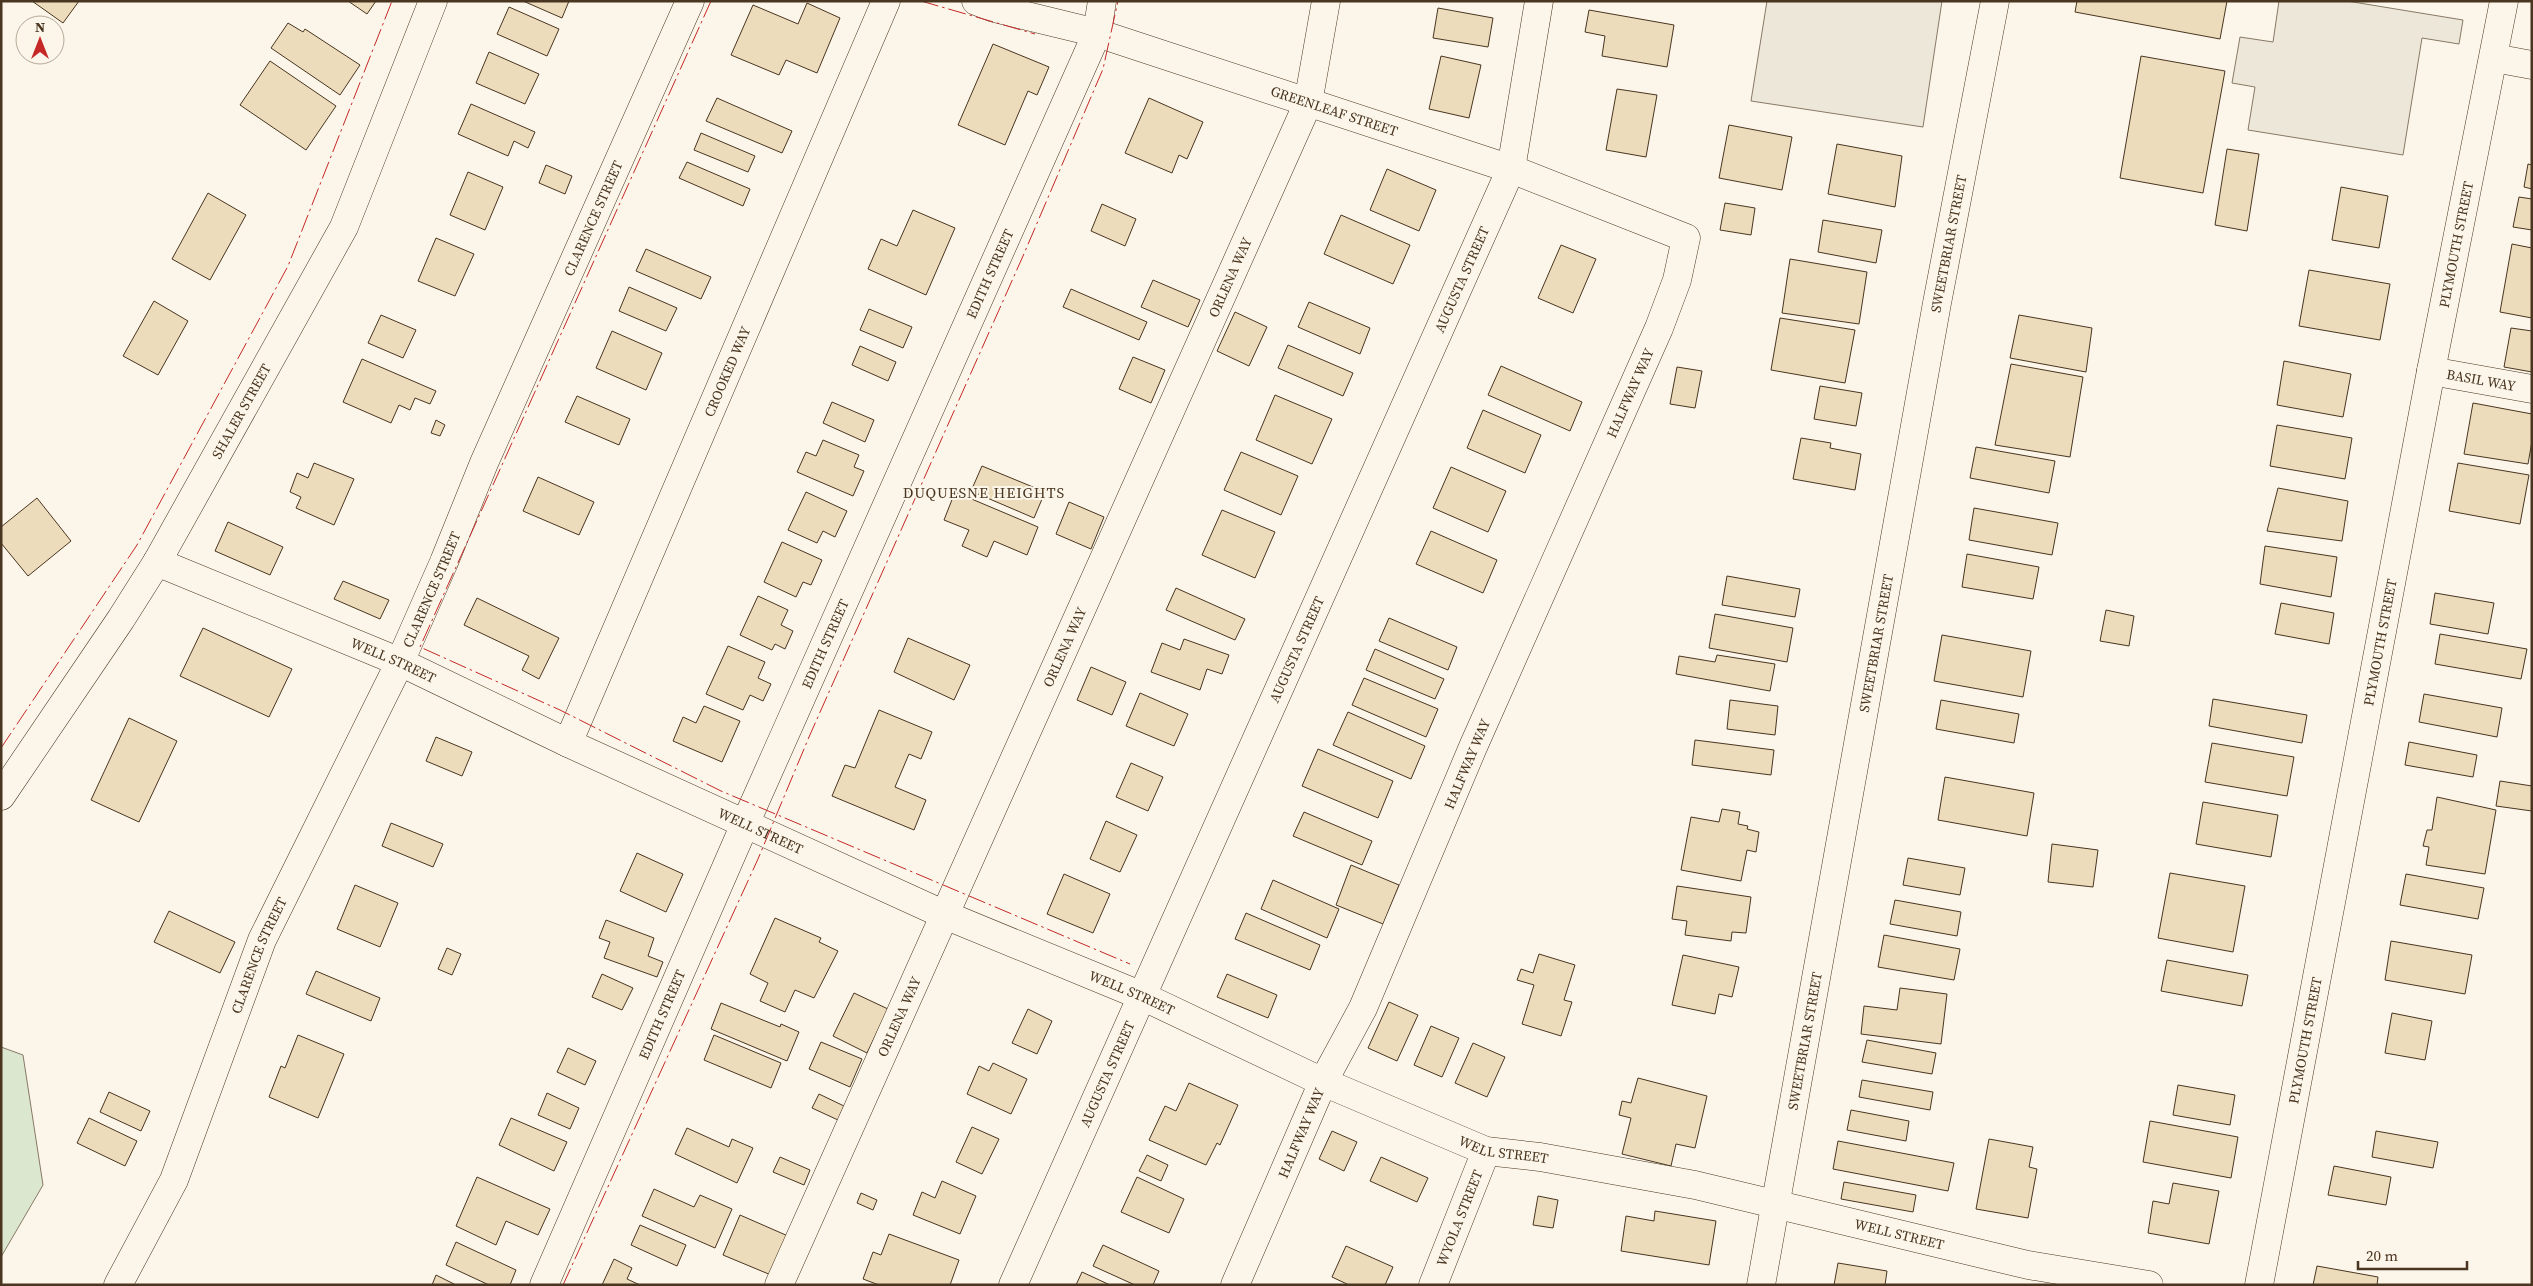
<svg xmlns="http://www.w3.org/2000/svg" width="2533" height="1286" viewBox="0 0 2533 1286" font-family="'Source Serif 4',serif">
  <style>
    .green { fill: #dce7d0; stroke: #887966 }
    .parking { fill: #ede7d9; stroke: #887966 }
    .building { fill: #ecdcbc; stroke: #4a3520 }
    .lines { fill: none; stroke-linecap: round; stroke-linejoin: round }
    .minor-casing { stroke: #4a3520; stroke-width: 29 }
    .minor { stroke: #fbf6e9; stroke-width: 28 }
    .power { stroke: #c62828; stroke-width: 1; stroke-dasharray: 18 4 2.5 4; stroke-linecap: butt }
    .labels { text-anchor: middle; stroke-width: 4; stroke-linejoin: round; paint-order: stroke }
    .street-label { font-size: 14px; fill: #4a3520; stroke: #fbf6e9 }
    .neighbourhood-label { font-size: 15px; letter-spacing: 1px; fill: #4a3520; stroke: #fbf6e9 }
  </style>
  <rect width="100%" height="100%" fill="#fbf6e9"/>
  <polygon class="green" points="1,1047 23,1055 43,1185 1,1257"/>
  <g class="parking">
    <polygon points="1767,1 1942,1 1923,127 1751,101"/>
    <polygon points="2279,1 2347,1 2463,20 2459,44 2422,38 2403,155 2248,130 2255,87 2232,83 2240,37 2273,42"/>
  </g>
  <g class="building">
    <polygon points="32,1 79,1 63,23"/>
    <polygon points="348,1 376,1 367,14"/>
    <polygon points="523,1 569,1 562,18"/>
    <polygon points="2077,1 2227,1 2220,39 2075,12"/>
    <polygon points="807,3 840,18 817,73 786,60 779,75 731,55 753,5 798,24"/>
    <polygon points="509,7 559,29 547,56 497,34"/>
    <polygon points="1438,8 1493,18 1488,47 1433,38"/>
    <polygon points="1589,10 1674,25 1667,67 1602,56 1605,36 1585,32"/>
    <polygon points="288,23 303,32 305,29 360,65 340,95 271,48"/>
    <polygon points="993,44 1049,67 1037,95 1028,91 1005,145 958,125"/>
    <polygon points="489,52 539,74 525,104 476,83"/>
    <polygon points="1441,56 1481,65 1469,118 1429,109"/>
    <polygon points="2141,56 2225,71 2203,193 2120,178"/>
    <polygon points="270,61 336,106 306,150 240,105"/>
    <polygon points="1617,89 1657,95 1646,157 1606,150"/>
    <polygon points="717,98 792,131 782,153 706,121"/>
    <polygon points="1149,98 1203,122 1187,159 1179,155 1172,173 1125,153"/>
    <polygon points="471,104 535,132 528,148 514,141 508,156 458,134"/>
    <polygon points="1729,125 1792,137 1782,190 1719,178"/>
    <polygon points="701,133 755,156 748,172 694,150"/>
    <polygon points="1837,144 1902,156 1895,207 1828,194"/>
    <polygon points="2227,149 2259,154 2247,231 2215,225"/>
    <polygon points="687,162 750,189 743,206 679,178"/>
    <polygon points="2528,164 2532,165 2532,189 2524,187"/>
    <polygon points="546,165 572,176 565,194 539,183"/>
    <polygon points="1387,169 1436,190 1419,231 1370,210"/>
    <polygon points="468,172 503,187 485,230 450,215"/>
    <polygon points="2341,187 2388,196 2379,248 2332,240"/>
    <polygon points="208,193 246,215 210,280 172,259"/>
    <polygon points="2519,197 2532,199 2532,230 2513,227"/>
    <polygon points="1725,203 1755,208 1751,235 1720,230"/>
    <polygon points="1102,204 1136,219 1125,246 1091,231"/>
    <polygon points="913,210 955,228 926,295 868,269 881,239 897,246"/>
    <polygon points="1341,215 1410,245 1393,284 1324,254"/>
    <polygon points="1823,220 1882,230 1876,263 1818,252"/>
    <polygon points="436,238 474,254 455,296 418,281"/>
    <polygon points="2512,244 2532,248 2532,318 2500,312"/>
    <polygon points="1561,245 1596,259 1573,313 1538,298"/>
    <polygon points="646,249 711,277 701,299 636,271"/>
    <polygon points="1790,259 1867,272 1859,324 1782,313"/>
    <polygon points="2309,270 2390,284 2380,340 2299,326"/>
    <polygon points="1153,280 1200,300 1188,327 1141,307"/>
    <polygon points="629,287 677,308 666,331 619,311"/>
    <polygon points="1071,289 1147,322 1139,340 1063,307"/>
    <polygon points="154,301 188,321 158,375 123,356"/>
    <polygon points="1309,302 1370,328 1360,354 1298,327"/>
    <polygon points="869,309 912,327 903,348 860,330"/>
    <polygon points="1235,312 1267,327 1249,366 1217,351"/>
    <polygon points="381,315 416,330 403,358 368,343"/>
    <polygon points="2019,315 2092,328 2086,372 2010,358"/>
    <polygon points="1780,318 1855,330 1845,383 1771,370"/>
    <polygon points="2511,328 2532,331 2532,372 2504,367"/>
    <polygon points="612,331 662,353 646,390 596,368"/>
    <polygon points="1288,345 1353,373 1343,396 1278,368"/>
    <polygon points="860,346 896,362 888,381 852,365"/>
    <polygon points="1133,357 1165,370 1151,403 1119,389"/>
    <polygon points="362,359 436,391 430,404 415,398 410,410 399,405 391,423 343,402"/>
    <polygon points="2284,361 2351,374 2343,417 2277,405"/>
    <polygon points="2011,364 2083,377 2070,457 1995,445"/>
    <polygon points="1501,366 1582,402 1570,431 1488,395"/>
    <polygon points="1677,367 1702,371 1695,408 1670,404"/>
    <polygon points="1820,386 1862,393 1856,426 1814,419"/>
    <polygon points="1275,395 1332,419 1312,464 1256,440"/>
    <polygon points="577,396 630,419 619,445 565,422"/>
    <polygon points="832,402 874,420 865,442 823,423"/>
    <polygon points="2473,403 2532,414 2532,441 2528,464 2464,454"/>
    <polygon points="1483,410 1541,435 1525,473 1467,448"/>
    <polygon points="436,420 445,425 440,436 431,433"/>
    <polygon points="2277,425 2352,438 2345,479 2270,466"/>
    <polygon points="1801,438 1831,443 1830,448 1861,454 1855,490 1793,479"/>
    <polygon points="823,440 859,455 854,467 864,471 853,496 797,472 806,452 816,456"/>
    <polygon points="1976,447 2055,461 2049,493 1970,478"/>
    <polygon points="1241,452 1298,476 1281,515 1224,490"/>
    <polygon points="314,463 354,479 334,525 296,508 301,497 290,492 297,473 308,478"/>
    <polygon points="2458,463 2529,475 2520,524 2449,511"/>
    <polygon points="982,466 1045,492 1034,518 971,491"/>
    <polygon points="1451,467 1506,491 1488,532 1433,508"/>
    <polygon points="538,477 594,502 579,535 523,511"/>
    <polygon points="2278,488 2348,501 2342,541 2267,531"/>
    <polygon points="806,492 847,511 835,537 823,531 817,543 788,530"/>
    <polygon points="955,492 1038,527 1027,555 994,541 987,557 962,546 969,530 944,520"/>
    <polygon points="37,498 71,541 28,576 1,543 1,527"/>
    <polygon points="1069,502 1104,517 1091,549 1056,534"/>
    <polygon points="1974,508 2058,523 2052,555 1969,540"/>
    <polygon points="1222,510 1275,532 1255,578 1202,555"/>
    <polygon points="228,522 283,547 270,575 215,551"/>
    <polygon points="1431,531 1497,560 1483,593 1416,564"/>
    <polygon points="782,542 822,560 811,585 803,582 796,597 764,582"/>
    <polygon points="2265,546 2337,557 2331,597 2260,584"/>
    <polygon points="1967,554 2039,567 2033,599 1962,587"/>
    <polygon points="1727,576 1800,589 1795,617 1722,605"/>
    <polygon points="343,581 389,600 380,619 334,599"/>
    <polygon points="1176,588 1245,619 1235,640 1166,610"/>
    <polygon points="2435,593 2494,603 2488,634 2430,624"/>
    <polygon points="758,596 788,610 781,625 793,631 785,649 775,644 772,650 740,635"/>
    <polygon points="477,598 559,638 539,679 522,670 529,656 464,625"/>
    <polygon points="2281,603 2334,613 2329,644 2275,634"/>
    <polygon points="2106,610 2134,616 2129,646 2100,641"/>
    <polygon points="1715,614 1793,628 1787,662 1709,648"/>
    <polygon points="1389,618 1457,647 1448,670 1379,641"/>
    <polygon points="203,628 292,669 269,717 180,676"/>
    <polygon points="2440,634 2527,649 2521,679 2435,664"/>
    <polygon points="1942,635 2031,651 2023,697 1934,681"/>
    <polygon points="908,638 970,665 954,700 894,672"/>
    <polygon points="1184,639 1229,655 1222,674 1207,669 1200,690 1151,672 1162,643 1180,650"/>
    <polygon points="728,646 765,662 758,678 771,684 763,701 750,695 743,710 706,694"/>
    <polygon points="1375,649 1444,679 1435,699 1366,670"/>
    <polygon points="1717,655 1775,664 1770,691 1676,674 1679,656 1715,662"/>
    <polygon points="1091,667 1126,682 1112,715 1077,700"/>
    <polygon points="1364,678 1438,709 1426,737 1352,705"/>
    <polygon points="1140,693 1188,714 1174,746 1126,726"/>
    <polygon points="2424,694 2502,708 2497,737 2419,722"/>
    <polygon points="2213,699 2307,715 2302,743 2209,726"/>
    <polygon points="1730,700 1778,706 1775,735 1727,729"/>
    <polygon points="1941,700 2019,714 2014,743 1936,729"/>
    <polygon points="704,706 740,721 722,762 673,741 683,717 696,723"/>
    <polygon points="879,710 932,732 921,759 909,754 895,787 926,800 914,830 832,796 845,765 855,768"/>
    <polygon points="1348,712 1425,746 1411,779 1333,745"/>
    <polygon points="129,718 177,741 139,822 91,800"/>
    <polygon points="436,737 472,752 462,776 426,761"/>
    <polygon points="1695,740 1774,750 1771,775 1692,765"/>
    <polygon points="2409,742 2477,755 2473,777 2405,765"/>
    <polygon points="2212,743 2294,757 2287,796 2205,782"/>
    <polygon points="1318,749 1393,781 1378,818 1302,786"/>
    <polygon points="1131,763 1163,777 1148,811 1116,797"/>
    <polygon points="1945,777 2034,793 2027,836 1938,820"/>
    <polygon points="2500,781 2532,786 2532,811 2496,806"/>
    <polygon points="2437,797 2496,810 2485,874 2426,865 2429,847 2423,846 2427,830 2432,830"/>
    <polygon points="2203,802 2278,815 2271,857 2196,844"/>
    <polygon points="1722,809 1740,812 1738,824 1748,826 1747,829 1759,832 1756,852 1747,850 1741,881 1681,870 1691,817 1719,822"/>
    <polygon points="1304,812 1372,841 1362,865 1293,836"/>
    <polygon points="1106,821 1137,835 1120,872 1090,859"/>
    <polygon points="391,823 443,844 433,867 382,846"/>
    <polygon points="2052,844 2098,850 2093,887 2048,882"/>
    <polygon points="637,853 683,874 666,912 620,891"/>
    <polygon points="1908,858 1965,868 1960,895 1903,885"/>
    <polygon points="1351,865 1399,885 1383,924 1336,905"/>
    <polygon points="2170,873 2245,886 2233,952 2158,938"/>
    <polygon points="1064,874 1110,894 1093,933 1047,914"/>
    <polygon points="2406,874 2484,888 2478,919 2400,905"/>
    <polygon points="1273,880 1339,909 1327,938 1261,909"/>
    <polygon points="355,885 398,903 380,947 337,929"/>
    <polygon points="1677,886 1751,897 1746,933 1732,932 1731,941 1685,935 1687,921 1672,919"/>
    <polygon points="1895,900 1961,912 1957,936 1890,924"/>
    <polygon points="169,911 235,942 220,973 154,942"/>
    <polygon points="1246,913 1320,945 1310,970 1235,939"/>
    <polygon points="775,918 821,938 819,942 838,951 814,998 795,990 785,1012 760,1001 768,983 750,974"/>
    <polygon points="606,920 654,938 648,956 663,962 657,977 604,958 610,942 599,938"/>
    <polygon points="1884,935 1960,949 1954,980 1878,967"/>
    <polygon points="2391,941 2472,955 2465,994 2385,980"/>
    <polygon points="447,948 461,954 452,975 438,969"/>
    <polygon points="1539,954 1575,965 1564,1000 1572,1002 1561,1036 1522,1024 1534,985 1517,980 1521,969 1533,973"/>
    <polygon points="1683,955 1739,967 1732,997 1719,994 1715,1014 1672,1005"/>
    <polygon points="2167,960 2248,975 2242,1006 2161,991"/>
    <polygon points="316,971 380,998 371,1021 306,994"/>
    <polygon points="602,974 633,988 622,1010 592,997"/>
    <polygon points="1227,974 1277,995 1268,1018 1217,997"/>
    <polygon points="1900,988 1947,994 1941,1044 1861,1034 1864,1006 1897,1010"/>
    <polygon points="854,993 888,1009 867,1053 833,1036"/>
    <polygon points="1389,1002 1418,1015 1397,1061 1368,1048"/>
    <polygon points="721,1003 780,1027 781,1024 799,1032 787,1061 711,1029"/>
    <polygon points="1028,1009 1052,1021 1037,1054 1012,1043"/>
    <polygon points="2392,1013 2432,1021 2425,1060 2385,1053"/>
    <polygon points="1431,1026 1459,1038 1442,1077 1414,1065"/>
    <polygon points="298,1035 344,1054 318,1118 269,1097 281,1066 285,1068"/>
    <polygon points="714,1035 781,1063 771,1088 704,1060"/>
    <polygon points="1867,1040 1936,1053 1932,1074 1862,1062"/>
    <polygon points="821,1042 862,1059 850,1087 809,1069"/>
    <polygon points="1473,1043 1505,1057 1487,1097 1455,1083"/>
    <polygon points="568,1048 596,1061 585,1085 557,1072"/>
    <polygon points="993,1063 1027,1079 1011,1114 967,1094 979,1066 989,1071"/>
    <polygon points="1638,1078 1707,1096 1695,1148 1676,1144 1671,1166 1622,1154 1631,1118 1619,1115 1622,1101 1631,1103"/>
    <polygon points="1862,1080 1933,1092 1930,1110 1859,1097"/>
    <polygon points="1189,1083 1238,1105 1220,1145 1217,1143 1206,1165 1149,1140 1165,1106 1176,1111"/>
    <polygon points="2178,1085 2235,1095 2230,1125 2173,1115"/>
    <polygon points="109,1092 150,1111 141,1131 100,1112"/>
    <polygon points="547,1093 579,1108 570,1129 538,1115"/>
    <polygon points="819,1094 844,1106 838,1120 812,1108"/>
    <polygon points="1851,1110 1909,1121 1906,1141 1847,1130"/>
    <polygon points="89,1118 137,1141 125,1166 77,1143"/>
    <polygon points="511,1118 567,1142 554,1171 499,1145"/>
    <polygon points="2150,1121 2238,1137 2231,1178 2143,1162"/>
    <polygon points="972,1127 999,1139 982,1174 956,1162"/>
    <polygon points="687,1128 729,1147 732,1139 753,1148 737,1183 675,1154"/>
    <polygon points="1332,1131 1357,1142 1344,1171 1319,1159"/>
    <polygon points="2376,1131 2438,1142 2433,1168 2372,1157"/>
    <polygon points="1989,1139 2033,1147 2029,1167 2037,1169 2028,1218 1976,1209"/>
    <polygon points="1838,1141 1954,1163 1948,1191 1833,1169"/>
    <polygon points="1147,1155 1168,1165 1161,1181 1139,1171"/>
    <polygon points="780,1157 810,1170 804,1185 773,1172"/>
    <polygon points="1381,1157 1428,1178 1417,1202 1370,1181"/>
    <polygon points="2334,1166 2391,1177 2386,1205 2328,1195"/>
    <polygon points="477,1177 550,1209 538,1235 506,1221 496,1245 456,1226"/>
    <polygon points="1137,1177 1184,1199 1169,1233 1121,1212"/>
    <polygon points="942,1181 976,1196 960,1234 913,1215 922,1192 935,1198"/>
    <polygon points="1844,1182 1916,1195 1913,1212 1841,1199"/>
    <polygon points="2173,1183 2219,1191 2209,1244 2148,1233 2153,1201 2169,1204"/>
    <polygon points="654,1189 694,1207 700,1195 732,1209 715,1248 642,1216"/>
    <polygon points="861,1193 877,1200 873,1210 857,1203"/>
    <polygon points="1538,1196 1558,1200 1553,1228 1533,1225"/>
    <polygon points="1655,1211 1716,1221 1709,1265 1621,1251 1626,1216 1654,1221"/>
    <polygon points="740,1215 788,1236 771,1275 723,1255"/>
    <polygon points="640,1225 686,1245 677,1266 631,1245"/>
    <polygon points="889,1234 959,1260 950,1285 879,1285 863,1279 873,1252 881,1255"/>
    <polygon points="456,1242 516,1270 510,1285 489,1285 446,1265"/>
    <polygon points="1103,1245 1159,1271 1153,1285 1135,1285 1093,1266"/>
    <polygon points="1346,1246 1393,1267 1385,1285 1349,1285 1332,1277"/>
    <polygon points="614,1259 632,1268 627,1279 640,1285 602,1285"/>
    <polygon points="1838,1263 1887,1271 1885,1285 1834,1285"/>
    <polygon points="2317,1266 2378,1277 2377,1285 2313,1285"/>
    <polygon points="1082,1272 1110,1285 1076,1285"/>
    <polygon points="436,1275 456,1285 432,1285"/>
  </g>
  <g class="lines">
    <defs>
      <g id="minor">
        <path id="s1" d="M976,1L994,8L1097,33L1511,169L1686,238L1677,280L1659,328L1473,747L1363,1008L1323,1082L1235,1285"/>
        <polyline points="2494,58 2532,65"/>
        <path id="s2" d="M2431,371L2532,389"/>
        <path id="s3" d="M157,562L400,662L568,743L945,915L1142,996L1323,1082L1486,1151L1540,1157L1695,1185L2028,1265L2149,1285"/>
        <path id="s4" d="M568,743L886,1"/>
        <path id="s5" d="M1,796L121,619L157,562L344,227L433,1"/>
        <path id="s6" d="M118,1285L174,1180L262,940L400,662L444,562L484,463L690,1"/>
        <path id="s7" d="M544,1285L745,824L1097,33L1102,1"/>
        <path id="s8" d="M779,1285L1308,103L1326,1"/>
        <path id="s9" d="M1013,1285L1511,169L1539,1"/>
        <path id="s10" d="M1433,1285L1486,1151"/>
        <path id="s11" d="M1761,1285L1937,303L1995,1"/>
        <path id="s12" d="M2259,1285L2431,371L2504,1"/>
      </g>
    </defs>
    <use href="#minor" class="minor-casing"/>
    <use href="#minor" class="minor"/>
    <g class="power">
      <polyline points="711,1 420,647 560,710 721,791 1130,964"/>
      <polyline points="921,1 1035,34"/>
      <polyline points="1,748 137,545 288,266 392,1"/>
      <polyline points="563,1285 758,859 809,737 1023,256 1103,69 1118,1"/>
    </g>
  </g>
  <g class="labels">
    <g class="street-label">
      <text dy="5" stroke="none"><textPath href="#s1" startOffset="375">GREENLEAF STREET</textPath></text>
      <text dy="5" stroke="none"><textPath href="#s6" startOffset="1169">CLARENCE STREET</textPath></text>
      <text dy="5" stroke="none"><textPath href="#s11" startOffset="1058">SWEETBRIAR STREET</textPath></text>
      <text dy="5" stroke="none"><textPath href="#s12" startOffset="1059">PLYMOUTH STREET</textPath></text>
      <text dy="5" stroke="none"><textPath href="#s7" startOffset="1105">EDITH STREET</textPath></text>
      <text dy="5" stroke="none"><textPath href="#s8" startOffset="1104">ORLENA WAY</textPath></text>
      <text dy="5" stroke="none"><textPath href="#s9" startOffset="1101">AUGUSTA STREET</textPath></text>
      <text dy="5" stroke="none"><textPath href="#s4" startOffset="404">CROOKED WAY</textPath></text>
      <text dy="5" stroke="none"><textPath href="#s2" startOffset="51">BASIL WAY</textPath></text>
      <text transform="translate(1630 393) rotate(-66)" y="5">HALFWAY WAY</text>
      <text dy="5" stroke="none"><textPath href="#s5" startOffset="454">SHALER STREET</textPath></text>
      <text dy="5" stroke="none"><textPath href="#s6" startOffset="764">CLARENCE STREET</textPath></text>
      <text dy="5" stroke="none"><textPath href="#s7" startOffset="700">EDITH STREET</textPath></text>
      <text dy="5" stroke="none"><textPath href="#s11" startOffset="652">SWEETBRIAR STREET</textPath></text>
      <text dy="5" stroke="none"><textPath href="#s12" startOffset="654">PLYMOUTH STREET</textPath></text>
      <text dy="5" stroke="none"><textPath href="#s8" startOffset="699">ORLENA WAY</textPath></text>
      <text dy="5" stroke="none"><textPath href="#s9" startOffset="696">AUGUSTA STREET</textPath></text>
      <text dy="5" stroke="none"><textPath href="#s3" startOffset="256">WELL STREET</textPath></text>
      <text transform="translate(1467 764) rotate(-67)" y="5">HALFWAY WAY</text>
      <text dy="5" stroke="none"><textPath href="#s3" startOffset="661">WELL STREET</textPath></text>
      <text dy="5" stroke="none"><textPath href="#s6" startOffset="359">CLARENCE STREET</textPath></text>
      <text dy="5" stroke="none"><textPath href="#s3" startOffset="1066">WELL STREET</textPath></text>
      <text dy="5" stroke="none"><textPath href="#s7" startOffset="295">EDITH STREET</textPath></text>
      <text dy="5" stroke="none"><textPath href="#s8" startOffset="294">ORLENA WAY</textPath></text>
      <text dy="5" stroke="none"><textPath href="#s11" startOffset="248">SWEETBRIAR STREET</textPath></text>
      <text dy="5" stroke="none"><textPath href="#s12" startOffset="249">PLYMOUTH STREET</textPath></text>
      <text dy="5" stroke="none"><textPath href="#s9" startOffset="231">AUGUSTA STREET</textPath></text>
      <text transform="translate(1301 1133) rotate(-67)" y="5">HALFWAY WAY</text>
      <text dy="5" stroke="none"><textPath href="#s3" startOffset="1471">WELL STREET</textPath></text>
      <text dy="5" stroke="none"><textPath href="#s10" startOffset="72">WYOLA STREET</textPath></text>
      <text dy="5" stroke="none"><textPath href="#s3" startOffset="1876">WELL STREET</textPath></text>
    </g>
    <g class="neighbourhood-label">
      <text x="984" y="498">DUQUESNE HEIGHTS</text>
    </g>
  </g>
  <rect width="2533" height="1286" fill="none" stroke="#4a3520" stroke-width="5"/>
  <g transform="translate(40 40)"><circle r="24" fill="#fbf6e9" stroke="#b4a999"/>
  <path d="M0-4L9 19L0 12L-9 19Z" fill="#c62828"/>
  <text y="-8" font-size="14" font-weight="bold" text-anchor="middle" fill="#4a3520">N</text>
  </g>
  <path d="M2358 1261v8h109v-8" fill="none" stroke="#4a3520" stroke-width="2.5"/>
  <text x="2366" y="1261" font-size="15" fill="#4a3520" stroke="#fbf6e9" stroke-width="4" paint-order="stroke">20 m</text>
</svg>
